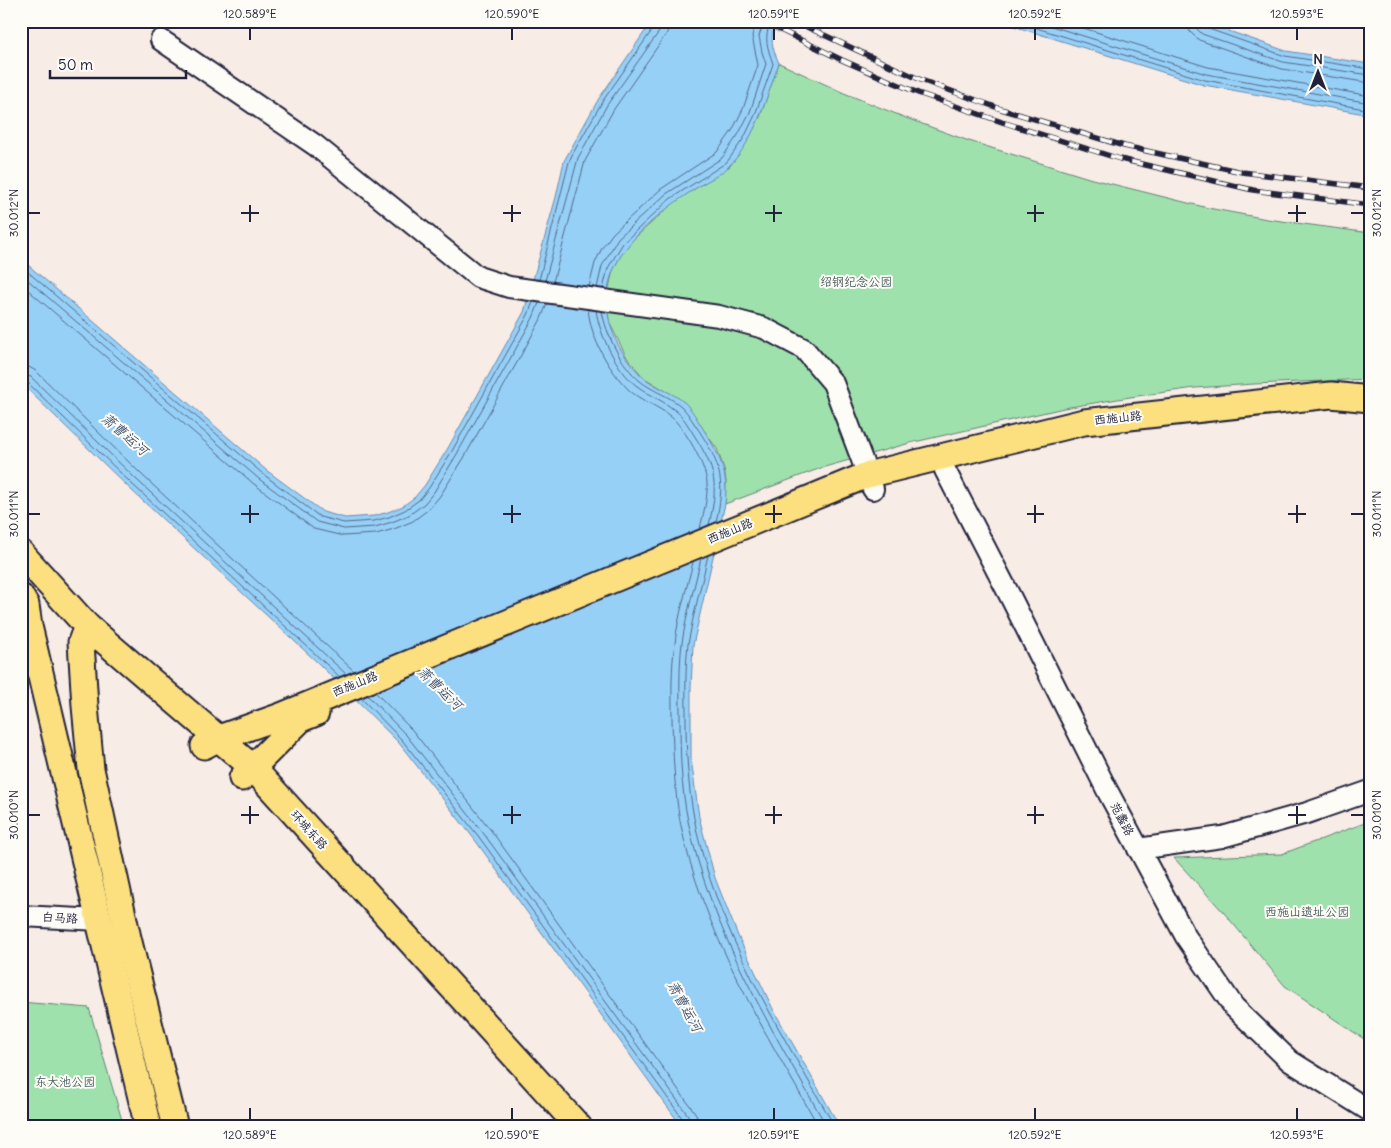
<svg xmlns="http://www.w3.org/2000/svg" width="1391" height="1148" viewBox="0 0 1391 1148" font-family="Delius,'LXGW WenKai TC',sans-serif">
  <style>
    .green { fill: #9fe1ac; stroke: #608274 }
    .water { fill: #97d0f7; stroke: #688aac }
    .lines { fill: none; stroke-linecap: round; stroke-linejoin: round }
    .shore { stroke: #516886; stroke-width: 1 }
    .minor-casing { stroke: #22223b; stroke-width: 24 }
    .major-casing { stroke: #22223b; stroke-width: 29 }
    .minor { stroke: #fdfcf7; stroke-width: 20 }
    .major { stroke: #fce080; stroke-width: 25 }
    .rail-casing { stroke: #22223b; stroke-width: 5.5 }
    .rail { stroke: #fdfcf7; stroke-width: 4; stroke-dasharray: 11; stroke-linecap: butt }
    .ticks { fill: none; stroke: #22223b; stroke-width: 2 }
    .labels { text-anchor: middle; stroke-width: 4; stroke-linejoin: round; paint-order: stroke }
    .park-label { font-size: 12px; fill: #485b5d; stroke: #fdfcf7 }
    .street-label { font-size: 12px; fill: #22223b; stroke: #fdfcf7 }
    .water-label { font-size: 14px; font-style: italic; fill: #455673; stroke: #fdfcf7 }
    .neatline { fill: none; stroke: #22223b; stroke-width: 2 }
    .ticks-label { font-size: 12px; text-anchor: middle; fill: #22223b }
  </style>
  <rect width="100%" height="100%" fill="#f8ece6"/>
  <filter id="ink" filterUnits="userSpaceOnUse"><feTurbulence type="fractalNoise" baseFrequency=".02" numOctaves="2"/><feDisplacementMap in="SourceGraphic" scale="10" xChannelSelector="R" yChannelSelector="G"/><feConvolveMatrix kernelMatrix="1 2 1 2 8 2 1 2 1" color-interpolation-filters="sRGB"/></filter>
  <g filter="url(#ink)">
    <g class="green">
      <polygon points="779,63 844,93 906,118 969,141 1092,179 1208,208 1267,219 1370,233 1370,379 1254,384 1195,388 1130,397 1064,408 910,443 821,468 725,504 726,481 724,469 717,449 685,403 643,377 626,356 609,322 607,296 613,270 626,246 673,203 730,166 748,140 760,117"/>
      <polygon points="1370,821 1370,1043 1285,986 1225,914 1174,858 1282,854"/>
      <polygon points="21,1002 89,1008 124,1127 21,1127"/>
    </g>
    <g class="water">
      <path d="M652,21H776C770,39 771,46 779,63C767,96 755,140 730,165C722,175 706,181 696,188C663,210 617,244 609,284C601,317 618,354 642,376C654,387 672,392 684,402C691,408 697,419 702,427C719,454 729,472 725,504L693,645L691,687V759L699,817L715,878L738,936L773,1009L840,1127H682L475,840L399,743L318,663L129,488L21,383V259L266,470L323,512L345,518L374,516L388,512L403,506L415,497L425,485L448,448L524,312L556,197L564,161L598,100Z"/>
      <polygon points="997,21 1200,21 1286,51 1370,64 1370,115 1204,85"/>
    </g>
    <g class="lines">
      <g class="shore">
        <polyline points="1014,21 1205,80 1370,110"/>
        <polyline points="1035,21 1206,74 1370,103"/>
        <polyline points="1061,21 1208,67 1370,96"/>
        <polyline points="1188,21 1190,32 1199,40 1282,69 1370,83"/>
        <polyline points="1195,21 1197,29 1202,34 1283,62 1370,75"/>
        <polyline points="1202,21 1202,26 1206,28 1285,56 1370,69"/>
        <polyline points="21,266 263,474 320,517 344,523 374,521 389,517 405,510 419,500 429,488 452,451 528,315 533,302"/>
        <polyline points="21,274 259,479 317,522 344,529 375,527 392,522 409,515 424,504 434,492 457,454 533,318 539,303"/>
        <polyline points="539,280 569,162 572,155 602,102 655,26 656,21"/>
        <polyline points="545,281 578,158 607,105 661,29 662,21"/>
        <polyline points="553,282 585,161 614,109 667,33 670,21"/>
        <polyline points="21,284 254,484 314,529 343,536 376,534 394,529 413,521 429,509 440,496 464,458 540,321 547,304"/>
        <polyline points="589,287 595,263 602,248 613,233 661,189 717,152 732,131 743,109 758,65 752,36 756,21"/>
        <polyline points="597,288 602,266 618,238 666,194 722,158 738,135 750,112 766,64 762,52 759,36 764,21"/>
        <path d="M603,289L608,268L623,243L670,199L727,162L744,138L755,115L773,64C767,45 764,41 770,21"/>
        <path d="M588,309C591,339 608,369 629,390C641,401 659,406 671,417C685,428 706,466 707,483C708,499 703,514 700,529"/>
        <path d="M596,310C599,334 617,371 637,386C649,395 664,401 676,411C683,416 689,427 694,435C717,471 718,485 709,525"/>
        <path d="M602,311C606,335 621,365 640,381C652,391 670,396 682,407C689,414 694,424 700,432C722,467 725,482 716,522"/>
        <polyline points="21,366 29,367 36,371 142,475 354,671"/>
        <polyline points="21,374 31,377 137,480 346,674"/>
        <polyline points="21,380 27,382 133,485 340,677"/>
        <path d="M708,555C702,584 693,614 688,644C685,669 686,695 686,720C686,753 688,785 694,818C715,929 780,1030 835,1127"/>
        <path d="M701,558C695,586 686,615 682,643C679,668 680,694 680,719C680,753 681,787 688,821C711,932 772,1029 827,1127"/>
        <path d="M693,562C687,588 678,616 675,643C671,668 672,694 672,719C673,753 674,787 680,821C702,931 764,1030 819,1127"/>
        <polyline points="375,692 413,731 490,829 696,1114 700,1127"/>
        <polyline points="367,695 407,736 484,834 690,1118 692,1127"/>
        <polyline points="361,698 402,740 479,837 685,1122 686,1127"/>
      </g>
      <defs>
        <g id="minor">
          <polyline points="161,40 315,145 478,277 509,287 719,316 764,328 804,349 833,383 873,489"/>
          <polyline points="945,470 1011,598 1108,792 1186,937 1234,1007 1290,1061 1370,1111"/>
          <polyline points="1138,849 1222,837 1307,813 1370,791"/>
          <polyline points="21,916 100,920"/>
        </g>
        <g id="major">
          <polyline points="21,553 87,626 252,767 579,1127"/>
          <polyline points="21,597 26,605 29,626 148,1127"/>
          <polyline points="87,626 81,642 85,706 91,769 128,938 175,1127"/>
          <polyline points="204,746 219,738 281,716 867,475 1084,422 1331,395 1370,399"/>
          <polyline points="242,778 301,719 316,713"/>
        </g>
      </defs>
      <use href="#minor" class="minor-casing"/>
      <use href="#major" class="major-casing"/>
      <use href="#minor" class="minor"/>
      <use href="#major" class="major"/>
      <defs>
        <g id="rail">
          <polyline points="762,21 842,60 918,93 1002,122 1120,159 1253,190 1370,205"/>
          <polyline points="794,21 921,80 1001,109 1124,146 1242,172 1370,188"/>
        </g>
      </defs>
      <use href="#rail" class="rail-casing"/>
      <use href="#rail" class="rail"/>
    </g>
  </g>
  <path class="ticks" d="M250,28V40M512,28V40M774,28V40M1035,28V40M1297,28V40M250,205V222M512,205V222M774,205V222M1035,205V222M1297,205V222M28,213H40M241,213H259M503,213H521M765,213H782M1027,213H1044M1288,213H1306M1351,213H1364M250,505V523M512,505V523M774,505V523M1035,505V523M1297,505V523M28,514H40M241,514H259M503,514H521M765,514H782M1027,514H1044M1288,514H1306M1351,514H1364M250,806V824M512,806V824M774,806V824M1035,806V824M1297,806V824M28,815H40M241,815H259M503,815H521M765,815H782M1027,815H1044M1288,815H1306M1351,815H1364M250,1108V1120M512,1108V1120M774,1108V1120M1035,1108V1120M1297,1108V1120"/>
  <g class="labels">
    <g class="park-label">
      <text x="856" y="286">绍钢纪念公园</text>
      <text x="1307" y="916">西施山遗址公园</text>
      <text x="65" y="1086">东大池公园</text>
    </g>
    <g class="street-label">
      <text transform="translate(1118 418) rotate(-6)" y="4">西施山路</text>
      <text transform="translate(730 531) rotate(-22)" y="4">西施山路</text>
      <text transform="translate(355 684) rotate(-22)" y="4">西施山路</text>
      <text transform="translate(1122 819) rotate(62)" y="4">范蠡路</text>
      <text transform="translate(309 830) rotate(48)" y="4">环城东路</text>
      <text transform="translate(60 918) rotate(3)" y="4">白马路</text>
    </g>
    <g class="water-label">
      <text transform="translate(125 434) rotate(41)" y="5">萧曹运河</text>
      <text transform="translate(440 688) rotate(44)" y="5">萧曹运河</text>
      <text transform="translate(685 1006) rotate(61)" y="5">萧曹运河</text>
    </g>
  </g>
  <rect width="1391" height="1148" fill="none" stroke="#fdfcf7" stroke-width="55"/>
  <g transform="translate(1318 72)" stroke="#fdfcf7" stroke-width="4" paint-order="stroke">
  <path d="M0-4L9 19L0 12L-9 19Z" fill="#22223b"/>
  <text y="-8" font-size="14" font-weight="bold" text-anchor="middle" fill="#22223b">N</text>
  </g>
  <path d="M50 70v8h136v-8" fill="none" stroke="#22223b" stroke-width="2.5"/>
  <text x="58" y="70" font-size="15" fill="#22223b" stroke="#fdfcf7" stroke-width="4" paint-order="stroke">50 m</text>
  <rect x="28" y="28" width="1336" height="1092" class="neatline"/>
  <g class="ticks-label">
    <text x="250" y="18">120.589°E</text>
    <text x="512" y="18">120.590°E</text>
    <text x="774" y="18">120.591°E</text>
    <text x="1035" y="18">120.592°E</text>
    <text x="1297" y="18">120.593°E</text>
    <text transform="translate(14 213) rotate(-90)" y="4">30.012°N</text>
    <text transform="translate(1377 213) rotate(-90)" y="4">30.012°N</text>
    <text transform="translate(14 514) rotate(-90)" y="4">30.011°N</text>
    <text transform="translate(1377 514) rotate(-90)" y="4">30.011°N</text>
    <text transform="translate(14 815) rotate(-90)" y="4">30.010°N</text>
    <text transform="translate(1377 815) rotate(-90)" y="4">30.010°N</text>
    <text x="250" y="1139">120.589°E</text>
    <text x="512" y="1139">120.590°E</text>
    <text x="774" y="1139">120.591°E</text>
    <text x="1035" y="1139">120.592°E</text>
    <text x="1297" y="1139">120.593°E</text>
  </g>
</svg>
